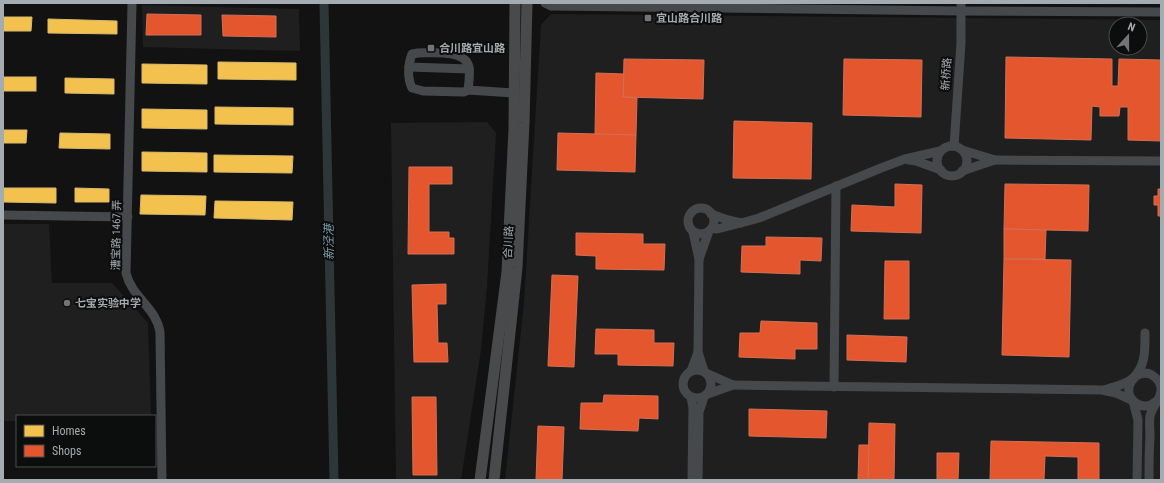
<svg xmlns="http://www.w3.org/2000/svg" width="1164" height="483" viewBox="0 0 1164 483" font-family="'Roboto Condensed','Noto Sans SC',sans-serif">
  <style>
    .built { fill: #1f1f20; fill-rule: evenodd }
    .homes { fill: #f2c14e; stroke: #dbba6c }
    .shops { fill: #e4572e; stroke: #d17055 }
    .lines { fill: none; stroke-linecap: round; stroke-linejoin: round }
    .canal { stroke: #2d3739; stroke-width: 9 }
    .minor { stroke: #46494b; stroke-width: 9 }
    .major { stroke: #494a4c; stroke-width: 11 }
    .poi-dot { fill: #717579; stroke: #0c0d0d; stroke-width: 1.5 }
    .labels { text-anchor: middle; stroke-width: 4; stroke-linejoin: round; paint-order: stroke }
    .poi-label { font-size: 11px; font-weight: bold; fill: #a4abb1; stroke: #0c0d0d; text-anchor: start }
    .street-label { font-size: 11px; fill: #a4abb1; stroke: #0c0d0d }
    .water-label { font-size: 12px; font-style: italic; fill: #7f9da9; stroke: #0c0d0d }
  </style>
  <rect width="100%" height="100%" fill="#121212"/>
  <g class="built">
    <polygon points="142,5 299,9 300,51 143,47"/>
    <path d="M551,14L1161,20V480H505L524,302L541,25ZM1116,24H1140V48H1116Z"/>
    <polygon points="487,122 496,133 487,287 481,350 461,480 396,480 391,123"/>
    <polygon points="3,224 49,224 52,283 112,283 148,323 151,416 17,416 17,421 3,421"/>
  </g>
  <g class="homes">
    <polygon points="3,17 32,17 31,31 3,31"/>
    <polygon points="48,19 117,21 117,34 48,33"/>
    <polygon points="218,62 296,63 296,80 218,79"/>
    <polygon points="142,64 207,65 207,84 142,83"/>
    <rect x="3" y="77" width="33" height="14"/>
    <polygon points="65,78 114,79 114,94 65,93"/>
    <polygon points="215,107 293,108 293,125 215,124"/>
    <polygon points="142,109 207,110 207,129 142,128"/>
    <polygon points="3,130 27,130 26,143 3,143"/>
    <polygon points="60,133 110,134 110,149 59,148"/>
    <polygon points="142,152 207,153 207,172 142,171"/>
    <polygon points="214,155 293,156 292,173 214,172"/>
    <polygon points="3,188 56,188 56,203 3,202"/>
    <polygon points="75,188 109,189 109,202 75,202"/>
    <polygon points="141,195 206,196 205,215 140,214"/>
    <polygon points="215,201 293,202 292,220 214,218"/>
  </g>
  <g class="shops">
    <polygon points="147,14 201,15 201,35 146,35"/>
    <polygon points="222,15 276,16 276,37 223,36"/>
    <polygon points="1006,57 1112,59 1112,86 1118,86 1119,59 1161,60 1161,141 1128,140 1128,107 1120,107 1119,116 1100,116 1100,107 1092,106 1091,140 1005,138"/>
    <polygon points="624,59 704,60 703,99 623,97"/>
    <polygon points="844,59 922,60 921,117 843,115"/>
    <polygon points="596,73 624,74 623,97 637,98 636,135 595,134"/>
    <polygon points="734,121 812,123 811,179 733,178"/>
    <polygon points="558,133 636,135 635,172 557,170"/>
    <polygon points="409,167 452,167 452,184 429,184 429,232 449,232 449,238 454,238 454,254 408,254"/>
    <polygon points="895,184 922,185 921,233 851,231 852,205 895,207"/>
    <polygon points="1005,184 1089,185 1088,231 1004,229"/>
    <polygon points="1158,189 1161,189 1161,216 1158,216 1158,205 1154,205 1154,196 1158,196"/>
    <polygon points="1004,229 1046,230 1045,259 1004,259"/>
    <polygon points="576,233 643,234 643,244 665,244 664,270 596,269 596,256 576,255"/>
    <polygon points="766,237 822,238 821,261 800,260 800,274 741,272 742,246 766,246"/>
    <polygon points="1004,259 1071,260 1069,357 1002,355"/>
    <polygon points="885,261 909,261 909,319 884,319"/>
    <polygon points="552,275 578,276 574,367 548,366"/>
    <polygon points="446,284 446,304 437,304 438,343 447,343 448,362 414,362 412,285"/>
    <polygon points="761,321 817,323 817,349 795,349 795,359 739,357 740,333 760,333"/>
    <polygon points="596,329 654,330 654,343 674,343 673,366 618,365 618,354 595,354"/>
    <polygon points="847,335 907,337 906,362 847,360"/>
    <polygon points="604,395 658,396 658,419 639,418 638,431 580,429 581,403 603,403"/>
    <polygon points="412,397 436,397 437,475 413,475"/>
    <polygon points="749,409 827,411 826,438 749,436"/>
    <polygon points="869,423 895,424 894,480 868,480"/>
    <polygon points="538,426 564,427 562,480 536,480"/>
    <polygon points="991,441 1099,443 1099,480 1078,480 1078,457 1045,456 1044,480 990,480"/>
    <polygon points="859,445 869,445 868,480 882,480 858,480"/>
    <polygon points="937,453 959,453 958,480 937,480"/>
  </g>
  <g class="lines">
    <polyline class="canal" points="324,3 334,480"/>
    <g class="minor">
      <path d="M132,3L126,273C132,298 156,307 160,332L162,480"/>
      <polyline points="545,3 551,6 961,11 1161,12"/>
      <polyline points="409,67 469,69"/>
      <path d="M468,90C469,83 470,74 469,67C465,49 432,53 418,53L412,54C408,64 407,78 412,88L423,91L464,92L468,90L514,93"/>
      <polyline points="954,146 961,43 961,3"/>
      <circle cx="952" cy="161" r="15"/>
      <polyline points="909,160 916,161 941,170"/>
      <polyline points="995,160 1161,161"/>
      <polyline points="962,171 995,160 962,150"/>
      <circle cx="701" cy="221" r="13"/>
      <polyline points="711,214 728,220 741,223 717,229 712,228"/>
      <polyline points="3,215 128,217"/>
      <polyline points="741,223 759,218 881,168 905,159 940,151"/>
      <polyline points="693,232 699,259 709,231"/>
      <polyline points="698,352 699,259"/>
      <circle cx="697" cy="384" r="14"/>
      <polyline points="691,371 698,352 704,371"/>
      <polyline points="706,373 733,385 708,394"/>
      <polyline points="733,385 1102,390 1116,393 1133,401 1138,420 1137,480"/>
      <polyline points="834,387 836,186"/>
      <path d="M1104,390C1113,387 1126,385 1133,378C1146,366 1145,349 1145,333"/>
      <polyline points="691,397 693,408 692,480"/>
      <polyline points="698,480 699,412 704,397"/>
      <path d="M1149,480C1149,466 1149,451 1150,437C1150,430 1149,423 1150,416C1152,407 1161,399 1161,390C1161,384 1157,378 1152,375C1135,366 1119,392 1136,403C1140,406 1145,407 1151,405C1154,403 1158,400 1161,398"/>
    </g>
    <g class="major">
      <polyline points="480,480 507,272 514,129 515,3"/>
      <polyline points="494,480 517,268 524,123 527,3"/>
    </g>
  </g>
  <g class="poi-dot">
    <rect x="644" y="14" width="8" height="8" rx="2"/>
    <rect x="427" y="44" width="8" height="8" rx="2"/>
    <circle cx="67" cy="303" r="4"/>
  </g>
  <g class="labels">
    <g class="poi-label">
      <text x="656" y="22">宜山路合川路</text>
      <text x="439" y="52">合川路宜山路</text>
      <text x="75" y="307">七宝实验中学</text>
    </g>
    <g class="street-label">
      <text transform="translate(946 74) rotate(-86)" y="4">新桥路</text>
      <text transform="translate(116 235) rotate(-89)" y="4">漕宝路 1467 弄</text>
      <text transform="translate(508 242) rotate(-87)" y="4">合川路</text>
    </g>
    <g class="water-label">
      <text transform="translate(329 242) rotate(-91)" y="4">新泾港</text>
    </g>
  </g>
  <rect width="1164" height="483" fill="none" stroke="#a4abb1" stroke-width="8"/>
  <rect x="16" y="415" width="140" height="52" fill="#0c0d0d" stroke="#494c4f"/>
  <rect x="24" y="425" width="20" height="12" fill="#f2c14e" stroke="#494c4f"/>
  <text x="52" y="435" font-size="12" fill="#a4abb1">Homes</text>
  <rect x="24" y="445" width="20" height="12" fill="#e4572e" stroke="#494c4f"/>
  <text x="52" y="455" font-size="12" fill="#a4abb1">Shops</text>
  <g transform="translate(1128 36) rotate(21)"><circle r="19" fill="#0c0d0d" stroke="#494c4f"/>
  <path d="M0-3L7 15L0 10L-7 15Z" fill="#717579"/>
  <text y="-6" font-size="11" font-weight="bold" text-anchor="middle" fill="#a4abb1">N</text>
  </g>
</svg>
